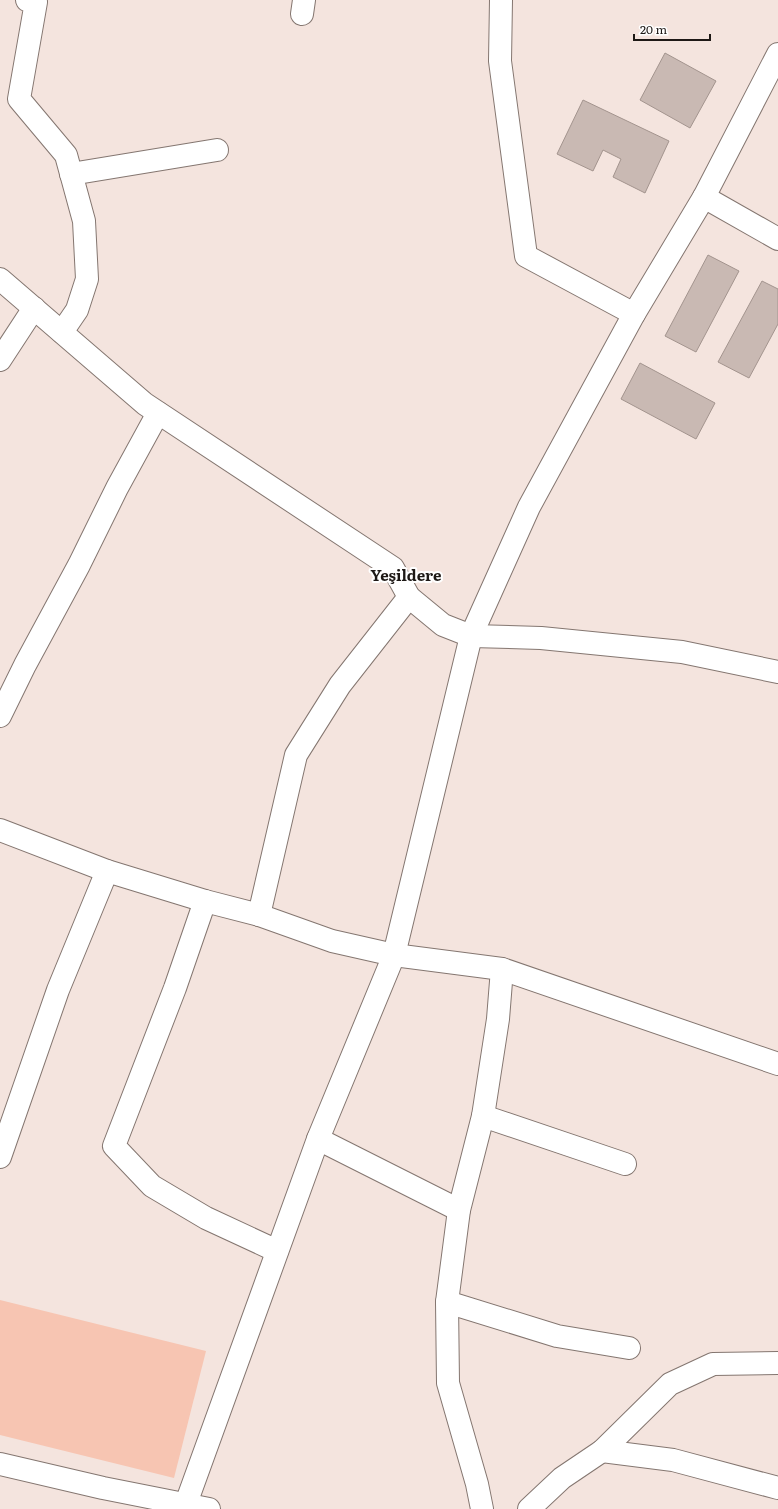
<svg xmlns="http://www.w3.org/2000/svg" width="778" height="1509" viewBox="0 0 778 1509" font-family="Literata,serif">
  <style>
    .green { fill: #f7c5b2 }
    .building { fill: #c9b9b3; stroke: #a3948e }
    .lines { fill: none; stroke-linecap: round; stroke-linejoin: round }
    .minor-casing { stroke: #847670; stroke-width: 24 }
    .minor { stroke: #fff; stroke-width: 22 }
    .labels { text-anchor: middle; stroke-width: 4; stroke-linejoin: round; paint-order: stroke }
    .district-label { font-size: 15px; font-weight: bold; fill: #1d1815; stroke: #fff }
  </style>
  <rect width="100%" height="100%" fill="#f4e4de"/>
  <polygon class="green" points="0,1300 206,1351 174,1478 0,1435"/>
  <g class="building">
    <polygon points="665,53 716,81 690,128 640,100"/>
    <polygon points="583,100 669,141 645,193 613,177 621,159 603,150 593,171 557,154"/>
    <polygon points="708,255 739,271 696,352 665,336"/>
    <polygon points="762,281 778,289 778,324 749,378 718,362"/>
    <polygon points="640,363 715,403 696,439 621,399"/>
  </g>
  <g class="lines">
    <defs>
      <g id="minor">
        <polyline points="27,0 36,2 19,99 66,155 84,221 87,279 77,310 62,332"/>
        <polyline points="501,0 500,61 526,256 634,314"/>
        <polyline points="302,14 304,0"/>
        <polyline points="71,174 217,150"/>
        <polyline points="704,197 778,239"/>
        <polyline points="0,279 145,404 393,568 409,597 443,625 471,636 541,638 682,652 778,672"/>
        <polyline points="0,360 34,308"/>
        <polyline points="0,716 25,665 79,565 117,488 158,413"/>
        <polyline points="0,830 107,871 205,901 259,915 332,941 394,955 502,969 778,1064"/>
        <polyline points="205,901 175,988 114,1146 152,1186 206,1218 277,1251"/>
        <polyline points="259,915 296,755 340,685 409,597"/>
        <polyline points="483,1116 625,1164"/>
        <polyline points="318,1139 459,1210"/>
        <polyline points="0,1157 58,990 107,871"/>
        <polyline points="447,1302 557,1336 629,1348"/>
        <polyline points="602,1451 673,1460 778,1488"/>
        <polyline points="0,1464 103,1488 209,1509"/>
        <polyline points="184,1509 318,1139 394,955 471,636 529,507 634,314 704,197 778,54"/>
        <polyline points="482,1509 477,1484 448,1383 447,1302 459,1210 483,1116 498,1019 502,969"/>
        <polyline points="529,1509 562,1478 602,1451 670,1384 713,1364 778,1363"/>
      </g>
    </defs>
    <use href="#minor" class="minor-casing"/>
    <use href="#minor" class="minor"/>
  </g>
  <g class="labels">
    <g class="district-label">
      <text x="406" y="581">Yeşildere</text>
    </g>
  </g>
  <path d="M634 34v6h76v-6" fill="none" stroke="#1d1815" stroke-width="2"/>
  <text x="640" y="34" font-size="12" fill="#1d1815" stroke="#ffffff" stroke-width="3" paint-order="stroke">20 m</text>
</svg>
